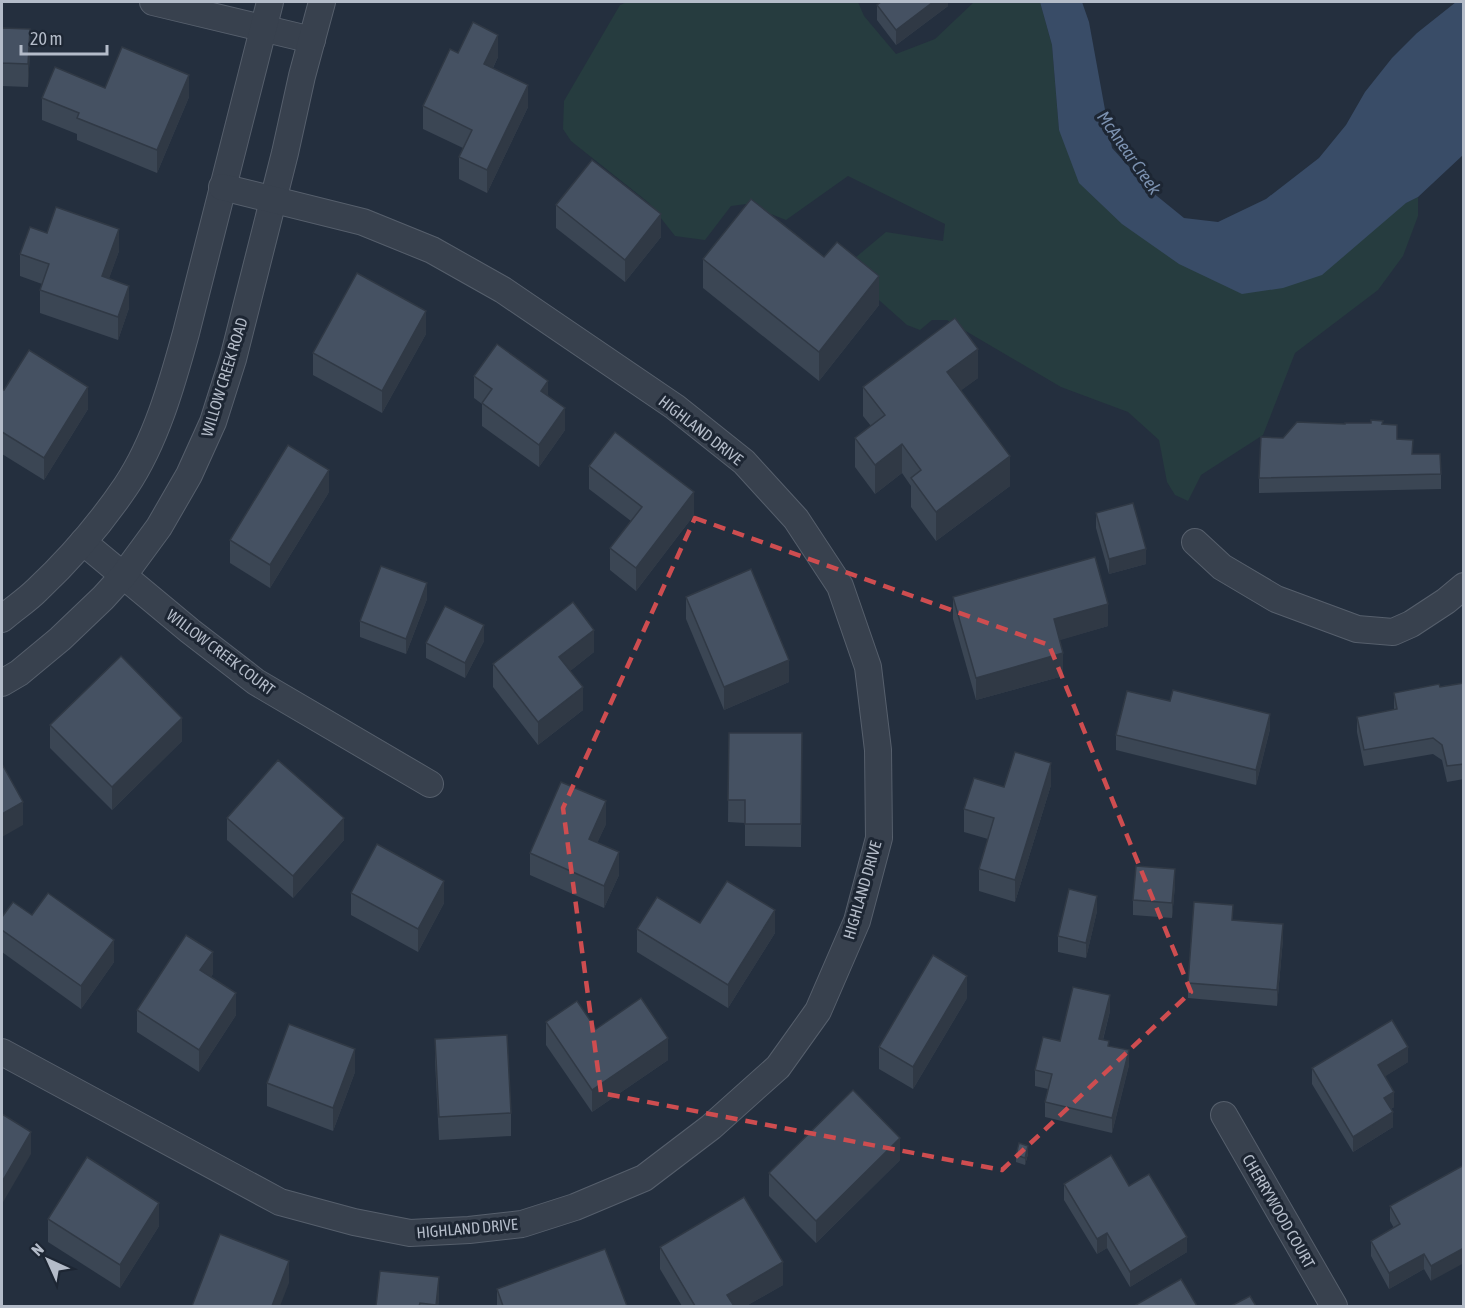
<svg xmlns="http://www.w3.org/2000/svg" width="1465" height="1308" viewBox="0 0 1465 1308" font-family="'Asap Condensed',sans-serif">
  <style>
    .green { fill: #263c3f }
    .water { fill: #394c67 }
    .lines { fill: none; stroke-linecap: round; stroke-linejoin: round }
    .street-casing { stroke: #565f6c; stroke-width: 28 }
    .street { stroke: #38414e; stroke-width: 26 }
    .wall { fill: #3b4654 }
    .shaded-wall { fill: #303945 }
    .building { fill: #455162; stroke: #303945; stroke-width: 1.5 }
    .marked { fill: none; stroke: #ce4d50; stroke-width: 4.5; stroke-dasharray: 12 8; stroke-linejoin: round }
    .labels { text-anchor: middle; stroke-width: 6; stroke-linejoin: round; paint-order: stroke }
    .street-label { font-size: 16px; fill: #b4bcc9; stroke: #1d2633 }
    .water-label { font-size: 18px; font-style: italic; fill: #7c92b1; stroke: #1d2633 }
  </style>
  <rect width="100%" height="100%" fill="#242f3e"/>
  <polygon class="green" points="627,2 858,2 864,16 896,54 935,39 974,2 1040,2 1052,45 1059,130 1179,264 1406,203 1418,197 1418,216 1403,256 1378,290 1295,353 1263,435 1201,475 1188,501 1175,495 1167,482 1159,440 1128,412 1061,387 947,320 932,320 920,330 907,325 843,268 886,232 943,241 945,224 848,176 786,220 746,204 731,206 705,240 675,236 649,203 571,141 563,129 564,101 620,5"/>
  <polygon class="water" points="1040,2 1082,2 1089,22 1112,148 1152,192 1184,218 1218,222 1266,199 1319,158 1346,125 1365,92 1392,58 1417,33 1456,2 1464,2 1463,155 1418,197 1406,203 1322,275 1283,288 1242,294 1179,264 1122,224 1079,183 1059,130 1052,45"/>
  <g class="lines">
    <defs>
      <g id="street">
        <polyline points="153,2 312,40"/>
        <polyline points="83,542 190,631 256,682 430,784"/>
        <polyline points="1195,542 1222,567 1276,599 1357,629 1393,632 1411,624 1446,601 1464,586"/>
        <path d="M2,619C13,609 26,601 37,590C70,559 101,523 126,486C156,441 172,384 186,333L270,2"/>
        <polyline points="2,683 19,673 60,639 103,598 123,576 159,527 189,475 213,422 233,359 285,153 302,76 322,2"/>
        <polyline points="2,1052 280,1202 354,1222 410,1233 469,1230 522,1224 575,1207 644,1178 711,1127 778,1067 818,1011 857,921 879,838 878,750 868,667 840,586 796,519 744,462 675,407 503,290 432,250 363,222 222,187"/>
        <polyline points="1224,1115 1334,1306"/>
      </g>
    </defs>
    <use href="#street" class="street-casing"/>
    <use href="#street" class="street"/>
  </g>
  <g class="wall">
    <polygon points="948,2 948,6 896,45 877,20 877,5"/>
    <polygon points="2,28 30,52 28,87 2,86"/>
    <polygon points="458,53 498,57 493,68 528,107 487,193 459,179 459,157 463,148 423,129 423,106"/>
    <polygon points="105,88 189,97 157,173 77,140 77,134 42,120 42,98"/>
    <polygon points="556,205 661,237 625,282 556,228"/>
    <polygon points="47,233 119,251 109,278 129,308 118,340 40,313 40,290 42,284 20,276 20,254"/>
    <polygon points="703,259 879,305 819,381 703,288"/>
    <polygon points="426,334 382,413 313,375 313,353"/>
    <polygon points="474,376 548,396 565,430 539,467 482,426 482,404 474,398"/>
    <polygon points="978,378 961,390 1010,486 936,541 911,507 911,486 902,473 875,494 855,467 855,438 871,426 863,416 863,387"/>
    <polygon points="2,389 4,390 88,409 44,480 2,454"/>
    <polygon points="1345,424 1383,424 1413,454 1441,474 1441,489 1259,493 1259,478 1283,438"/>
    <polygon points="589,466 694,515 636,591 610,570 610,548 631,521 589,489"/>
    <polygon points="329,492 270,588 230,563 230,540"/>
    <polygon points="1096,513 1146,564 1109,574 1096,528"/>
    <polygon points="686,597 789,682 724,710 686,619"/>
    <polygon points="953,597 1108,626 1059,640 1063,676 976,700 953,619"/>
    <polygon points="427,599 406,654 360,637 360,621"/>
    <polygon points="484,641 465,678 426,658 426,643"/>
    <polygon points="594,652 570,671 583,710 538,745 493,687 493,664"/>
    <polygon points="1464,683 1464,779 1447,782 1442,760 1433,754 1364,766 1357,732 1357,717 1394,710 1394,693"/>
    <polygon points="50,725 182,741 112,810 50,748"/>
    <polygon points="1270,729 1256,785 1116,750 1116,735"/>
    <polygon points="729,733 802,733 801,847 745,846 745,823 728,822"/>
    <polygon points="1051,785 1015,902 979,891 979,869 988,839 964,832 964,809 1004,787"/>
    <polygon points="227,818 344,840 293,898 227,840"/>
    <polygon points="606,824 597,843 619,875 604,908 530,875 530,853"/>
    <polygon points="1175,885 1172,918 1133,915 1133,900"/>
    <polygon points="351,893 444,903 418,952 351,915"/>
    <polygon points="1097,911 1086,958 1058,952 1058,936"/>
    <polygon points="32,915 114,962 81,1009 2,952 2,917"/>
    <polygon points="1233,920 1283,939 1277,1006 1188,998 1188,983"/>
    <polygon points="637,929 775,933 728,1008 637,952"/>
    <polygon points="213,974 211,977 236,1015 199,1072 137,1032 137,1010"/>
    <polygon points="967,998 913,1089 879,1069 879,1047"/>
    <polygon points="1110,1011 1103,1040 1129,1065 1112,1133 1045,1117 1045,1102 1048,1089 1035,1086 1035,1070 1060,1041"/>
    <polygon points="546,1022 596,1029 668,1060 592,1112 546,1045"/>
    <polygon points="435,1039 511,1113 511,1136 439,1140 435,1061"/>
    <polygon points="1408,1062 1385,1076 1394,1107 1391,1109 1393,1127 1353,1152 1312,1084 1312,1068"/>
    <polygon points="355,1072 333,1131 267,1106 267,1083"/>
    <polygon points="1028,1154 1025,1165 1016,1162 1016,1155"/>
    <polygon points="900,1160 816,1243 769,1196 769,1173"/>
    <polygon points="1464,1165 1431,1281 1424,1269 1389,1289 1371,1256 1371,1241 1394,1228 1390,1221 1390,1206"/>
    <polygon points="1064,1184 1129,1186 1187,1252 1130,1287 1107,1248 1097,1254 1064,1200"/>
    <polygon points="48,1219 159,1226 120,1288 48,1242"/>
    <polygon points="660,1247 783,1285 746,1306 682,1306 660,1269"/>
    <polygon points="497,1289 627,1306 497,1306"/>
    <polygon points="439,1300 438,1306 376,1306"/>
  </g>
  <g class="shaded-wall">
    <polygon points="933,2 948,2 948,6 896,45 896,30"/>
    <polygon points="30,29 30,52 28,87 28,64"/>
    <polygon points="498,35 498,57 484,86 484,64"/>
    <polygon points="189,75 189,97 157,173 157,150"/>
    <polygon points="528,85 528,107 487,193 487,170"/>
    <polygon points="661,214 661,237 625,282 625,260"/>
    <polygon points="119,229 119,251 102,298 102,276"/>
    <polygon points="879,276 879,305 819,381 819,352"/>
    <polygon points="129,286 129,308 118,340 118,317"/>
    <polygon points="426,311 426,334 382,413 382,391"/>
    <polygon points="978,349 978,378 947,401 947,372"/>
    <polygon points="548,381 548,404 541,391"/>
    <polygon points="88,387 88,409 44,480 44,458"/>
    <polygon points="565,408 565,430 539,467 539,445"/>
    <polygon points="902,444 902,473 875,494 875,465"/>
    <polygon points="1010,456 1010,486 936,541 936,512"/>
    <polygon points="329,470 329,492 270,588 270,565"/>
    <polygon points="694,492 694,515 636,591 636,568"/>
    <polygon points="1146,549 1146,564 1109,574 1109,559"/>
    <polygon points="427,583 427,599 406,654 406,639"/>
    <polygon points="1108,604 1108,626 1054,642 1054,619"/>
    <polygon points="484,625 484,641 465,678 465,663"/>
    <polygon points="594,630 594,652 559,680 559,657"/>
    <polygon points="1063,653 1063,676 976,700 976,678"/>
    <polygon points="789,660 789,682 724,710 724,687"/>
    <polygon points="583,687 583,710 538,745 538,722"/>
    <polygon points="1270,714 1270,729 1256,785 1256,770"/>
    <polygon points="182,718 182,741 112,810 112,787"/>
    <polygon points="1051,763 1051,785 1015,902 1015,880"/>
    <polygon points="606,801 606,824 589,861 589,839"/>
    <polygon points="23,802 23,825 2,837 2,814"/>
    <polygon points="344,818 344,840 293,898 293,876"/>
    <polygon points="619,852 619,875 604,908 604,886"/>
    <polygon points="1175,869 1175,885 1172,918 1172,903"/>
    <polygon points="444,881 444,903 418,952 418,929"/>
    <polygon points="1097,896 1097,911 1086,958 1086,943"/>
    <polygon points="775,910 775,933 728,1008 728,985"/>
    <polygon points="1283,924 1283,939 1277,1006 1277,990"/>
    <polygon points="114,940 114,962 81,1009 81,986"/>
    <polygon points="213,952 213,974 200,992 200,970"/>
    <polygon points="967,976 967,998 913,1089 913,1067"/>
    <polygon points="236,993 236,1015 199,1072 199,1050"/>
    <polygon points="1110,995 1110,1011 1099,1054 1099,1039"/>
    <polygon points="668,1038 668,1060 592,1112 592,1090"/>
    <polygon points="1408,1047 1408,1062 1378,1081 1378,1065"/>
    <polygon points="355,1049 355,1072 333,1131 333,1108"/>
    <polygon points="1129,1050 1129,1065 1112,1133 1112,1118"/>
    <polygon points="1394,1092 1394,1107 1384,1113 1384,1098"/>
    <polygon points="1393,1112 1393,1127 1353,1152 1353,1137"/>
    <polygon points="31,1132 31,1154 2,1204 2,1182"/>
    <polygon points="900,1138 900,1160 816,1243 816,1221"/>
    <polygon points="1028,1146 1028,1154 1025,1165 1025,1158"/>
    <polygon points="159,1203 159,1226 120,1288 120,1265"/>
    <polygon points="1107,1233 1107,1248 1097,1254 1097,1239"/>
    <polygon points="1187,1237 1187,1252 1130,1287 1130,1272"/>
    <polygon points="1464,1248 1464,1263 1431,1281 1431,1266"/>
    <polygon points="1424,1254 1424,1269 1389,1289 1389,1273"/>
    <polygon points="289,1261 289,1283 280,1306 272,1306"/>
    <polygon points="783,1262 783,1285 746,1306 727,1306 727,1295"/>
    <polygon points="439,1277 439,1300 438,1306 436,1306"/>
  </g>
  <g class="building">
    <polygon points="881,2 933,2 896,30 877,5"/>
    <polygon points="473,22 498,35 484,64 528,85 487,170 459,157 472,130 423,106 450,49 458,53"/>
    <polygon points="2,28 30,29 28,64 2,63"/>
    <polygon points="122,47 189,75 157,150 77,118 79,113 42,98 55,67 105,88"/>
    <polygon points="592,160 661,214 625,260 556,205"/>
    <polygon points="751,199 824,257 837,242 879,276 819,352 703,259"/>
    <polygon points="56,207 119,229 102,276 129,286 118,317 40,290 49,264 20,254 30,227 47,233"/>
    <polygon points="357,273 426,311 382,391 313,353"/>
    <polygon points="955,318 978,349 947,372 1010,456 936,512 911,478 921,470 902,444 875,465 855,438 885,415 863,387"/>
    <polygon points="497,344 548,381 541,391 565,408 539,445 482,403 492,389 474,376"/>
    <polygon points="29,350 88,387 44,458 2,432 2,389 4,390"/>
    <polygon points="1371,420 1383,421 1382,424 1397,425 1397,439 1413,440 1412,454 1440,454 1441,474 1259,478 1261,437 1283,438 1297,422 1345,424 1345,423 1371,423"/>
    <polygon points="615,432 694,492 636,568 610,548 642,507 589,466"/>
    <polygon points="288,445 329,470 270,565 230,540"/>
    <polygon points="1133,503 1146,549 1109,559 1096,513"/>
    <polygon points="1095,557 1108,604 1054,619 1063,653 976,678 953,597"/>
    <polygon points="381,566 427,583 406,639 360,621"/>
    <polygon points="751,569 789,660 724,687 686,597"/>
    <polygon points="573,602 594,630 559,657 583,687 538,722 493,664"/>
    <polygon points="445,606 484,625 465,663 426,643"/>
    <polygon points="121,656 182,718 112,787 50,725"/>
    <polygon points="1464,683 1464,764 1447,766 1442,745 1433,738 1364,750 1357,717 1397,709 1394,693 1439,684 1440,687"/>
    <polygon points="1173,690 1270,714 1256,770 1116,735 1127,691 1170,701"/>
    <polygon points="729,733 802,733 801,824 745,824 745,800 728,800"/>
    <polygon points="1015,752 1051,763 1015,880 979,869 994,818 964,809 974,778 1004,787"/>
    <polygon points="278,760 344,818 293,876 227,818"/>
    <polygon points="2,764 23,802 2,814"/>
    <polygon points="561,782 606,801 589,839 619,852 604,886 530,853"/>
    <polygon points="377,844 444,881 418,929 351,893"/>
    <polygon points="1136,866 1175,869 1172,903 1133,900"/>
    <polygon points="727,881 775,910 728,985 637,929 657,897 700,923"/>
    <polygon points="1069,889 1097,896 1086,943 1058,936"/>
    <polygon points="48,893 114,940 81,986 2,930 2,917 13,902 32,915"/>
    <polygon points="1194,902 1233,905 1232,920 1283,924 1277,990 1188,983"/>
    <polygon points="186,935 213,952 200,970 236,993 199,1050 137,1010"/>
    <polygon points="933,955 967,976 913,1067 879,1047"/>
    <polygon points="1073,987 1110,995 1099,1039 1109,1041 1108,1046 1129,1050 1112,1118 1045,1102 1052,1074 1035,1070 1043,1037 1060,1041"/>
    <polygon points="641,998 668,1038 592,1090 546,1022 577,1001 596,1029"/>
    <polygon points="1392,1020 1408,1047 1378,1065 1394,1092 1384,1098 1393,1112 1353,1137 1312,1068"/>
    <polygon points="289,1024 355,1049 333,1108 267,1083"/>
    <polygon points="507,1035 511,1113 439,1117 435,1039"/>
    <polygon points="853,1090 900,1138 816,1221 769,1173"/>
    <polygon points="2,1114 31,1132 2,1182"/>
    <polygon points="1019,1143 1028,1146 1025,1158 1016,1155"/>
    <polygon points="1111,1155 1129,1186 1149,1174 1187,1237 1130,1272 1107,1233 1097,1239 1064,1184"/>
    <polygon points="87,1157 159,1203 120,1265 48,1219"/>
    <polygon points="1464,1165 1464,1248 1431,1266 1424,1254 1389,1273 1371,1241 1400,1224 1390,1206"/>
    <polygon points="744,1197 783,1262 727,1295 734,1306 695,1306 660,1247"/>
    <polygon points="220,1234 289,1261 272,1306 192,1306"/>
    <polygon points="605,1249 627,1306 503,1306 497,1289"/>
    <polygon points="380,1271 439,1277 436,1305 420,1303 419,1306 376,1306"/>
    <polygon points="1181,1279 1197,1306 1134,1306"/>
    <polygon points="1250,1296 1256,1306 1231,1306"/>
  </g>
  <path class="marked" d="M695,518L1049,645L1191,992L1002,1170L601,1093L563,808Z"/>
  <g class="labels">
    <g class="street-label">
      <text transform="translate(224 377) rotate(-73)" y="6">WILLOW CREEK ROAD</text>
      <text transform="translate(701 430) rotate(38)" y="6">HIGHLAND DRIVE</text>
      <text transform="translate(221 652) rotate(37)" y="6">WILLOW CREEK COURT</text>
      <text transform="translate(862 890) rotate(-74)" y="6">HIGHLAND DRIVE</text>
      <text transform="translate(1279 1211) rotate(60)" y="6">CHERRYWOOD COURT</text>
      <text transform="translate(467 1228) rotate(-5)" y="6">HIGHLAND DRIVE</text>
    </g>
    <g class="water-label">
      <text transform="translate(1129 153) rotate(55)" y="6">McAnear Creek</text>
    </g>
  </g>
  <rect width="1465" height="1308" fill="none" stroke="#b4bcc9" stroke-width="6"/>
  <g transform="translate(48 1260) rotate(315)" stroke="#1d2633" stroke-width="4.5" paint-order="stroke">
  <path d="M0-4.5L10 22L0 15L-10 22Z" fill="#b4bcc9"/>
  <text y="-9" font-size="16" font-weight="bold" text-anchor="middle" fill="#b4bcc9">N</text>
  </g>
  <path d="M21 45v9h86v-9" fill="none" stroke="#b4bcc9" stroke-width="3"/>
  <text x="30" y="45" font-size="18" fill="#b4bcc9" stroke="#1d2633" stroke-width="4.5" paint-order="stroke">20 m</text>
</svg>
